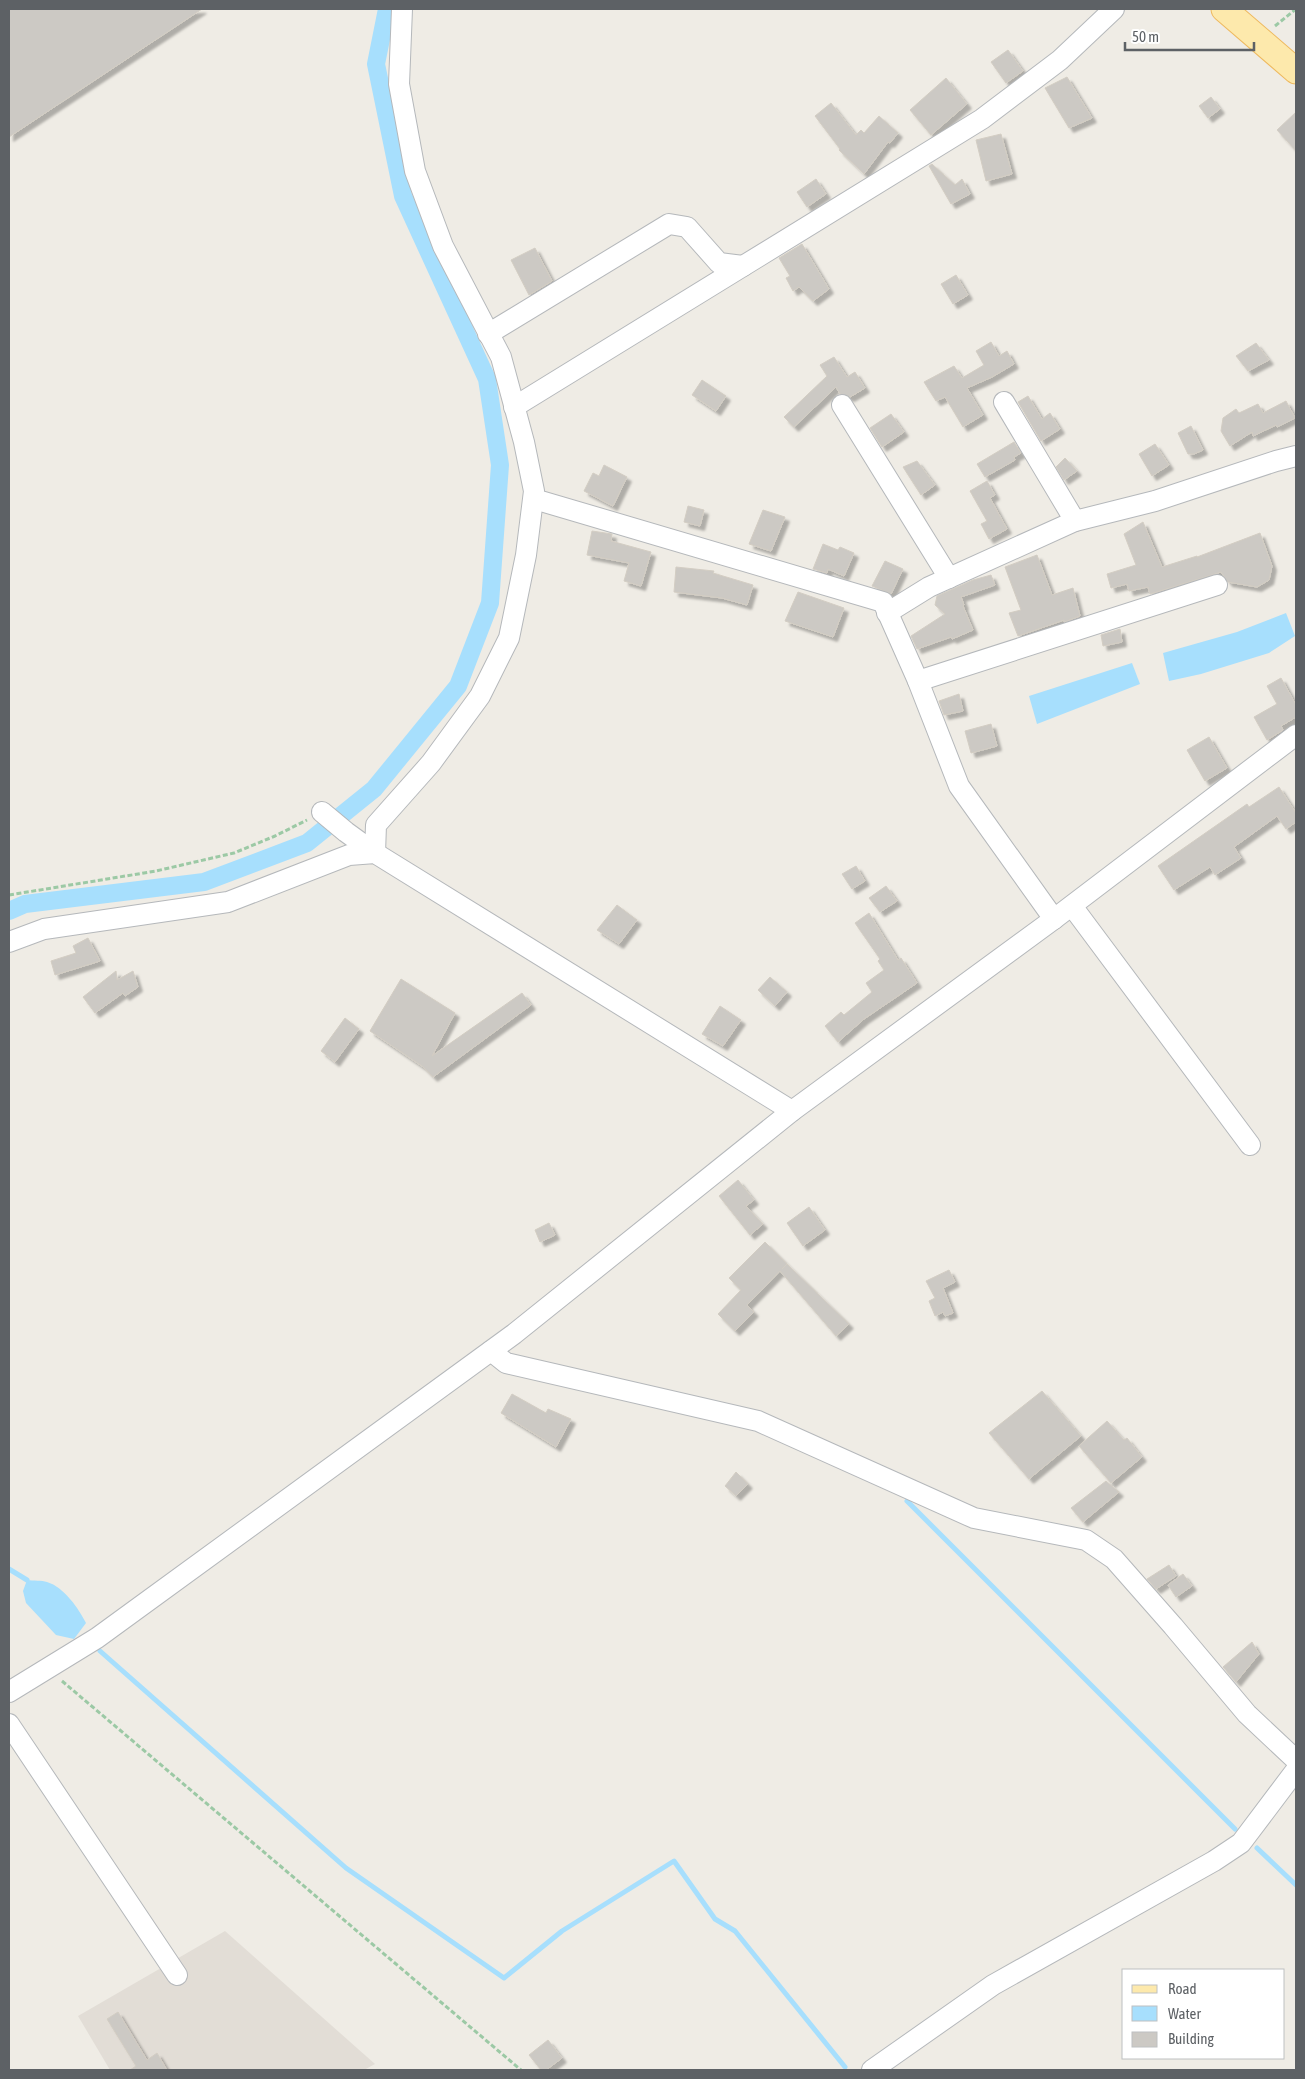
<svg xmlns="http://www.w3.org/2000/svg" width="1305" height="2079" viewBox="0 0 1305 2079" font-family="'Asap Condensed',sans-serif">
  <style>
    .education { fill: #e2ddd6 }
    .water { fill: #a7dffd }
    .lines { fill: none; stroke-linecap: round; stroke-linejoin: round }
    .stream { stroke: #a7dffd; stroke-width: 5 }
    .canal { stroke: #a7dffd; stroke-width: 18 }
    .building { fill: #ccc9c4; stroke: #d3cdc3; filter: url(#shadow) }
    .minor-casing { stroke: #b5b8bb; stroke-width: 22 }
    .major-casing { stroke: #eeb95f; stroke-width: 27 }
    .path { stroke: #9cc9a5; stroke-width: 3; stroke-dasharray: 5 2.5; stroke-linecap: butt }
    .minor { stroke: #fff; stroke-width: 20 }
    .major { stroke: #fde9ac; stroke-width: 25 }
  </style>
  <defs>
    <filter id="shadow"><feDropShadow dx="4.5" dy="4.5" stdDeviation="1" flood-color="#0004"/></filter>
  </defs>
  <rect width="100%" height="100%" fill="#efece5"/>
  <polygon class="education" points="225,1931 375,2064 364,2070 110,2070 78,2016"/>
  <g class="water">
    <polygon points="1286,613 1295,636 1269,653 1201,674 1169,681 1163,653 1237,632"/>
    <polygon points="1132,663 1140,684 1037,724 1029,696"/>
    <path d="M27,1580C33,1581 42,1580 47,1582C64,1587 79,1609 86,1623L74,1639L56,1635L26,1603L23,1591Z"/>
  </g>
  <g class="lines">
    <g class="stream">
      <polyline points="907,1501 1235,1829"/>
      <polyline points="9,1569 27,1580"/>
      <polyline points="100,1651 346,1868 504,1978 562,1931 674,1861 715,1919 735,1931 845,2067"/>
      <polyline points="1257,1848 1296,1885"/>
    </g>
    <polyline class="canal" points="9,911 25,904 204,882 307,843 374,789 458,686 490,603 500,465 487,379 403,196 376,64 387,9"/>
  </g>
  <g class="building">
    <polygon points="9,9 202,9 9,137"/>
    <polygon points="1008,50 1023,71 1006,83 991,62"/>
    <polygon points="1067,77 1092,118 1069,128 1045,88"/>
    <polygon points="946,78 967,104 931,135 910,110"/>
    <polygon points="1211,97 1220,109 1208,118 1199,106"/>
    <polygon points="831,103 856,135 861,130 864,133 879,116 898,133 890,143 888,142 864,174 839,150 840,149 815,116"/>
    <polygon points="1296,112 1296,151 1277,130"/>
    <polygon points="1001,134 1012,174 986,181 976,140"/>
    <polygon points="932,164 955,185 962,179 970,194 951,204 929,166"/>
    <polygon points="816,179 826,194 807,207 797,192"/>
    <polygon points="802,244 829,289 813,301 799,287 793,291 786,278 790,276 779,258"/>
    <polygon points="535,248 552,281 529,295 511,260"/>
    <polygon points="956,275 968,295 953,304 941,284"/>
    <polygon points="991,342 999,356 1007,351 1014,364 992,377 967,388 983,415 963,427 945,397 936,401 924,382 954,366 962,378 984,365 976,351"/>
    <polygon points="1256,343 1269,360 1248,371 1236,356"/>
    <polygon points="834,357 847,377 855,372 865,388 850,397 840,394 836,387 794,427 784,417 827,376 820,365"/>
    <polygon points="702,380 726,396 716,411 692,395"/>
    <polygon points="1028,396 1042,419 1050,413 1060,429 1041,441 1018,402"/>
    <polygon points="1286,401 1295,418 1277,427 1276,425 1253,436 1252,432 1230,446 1221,431 1223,418 1236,409 1239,413 1258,404 1263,413"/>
    <polygon points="891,414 904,432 882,447 870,428"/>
    <polygon points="1191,426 1203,450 1194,454 1188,454 1178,433"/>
    <polygon points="1014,442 1021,453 1014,457 1015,460 985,477 977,464"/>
    <polygon points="1155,444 1169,465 1152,476 1139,454"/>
    <polygon points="1065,458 1077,471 1064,480 1056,467"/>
    <polygon points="917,461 935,485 921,495 903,467"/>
    <polygon points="604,465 627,477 613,506 584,491 593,473 599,476"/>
    <polygon points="987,481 995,495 990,498 1007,529 989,539 981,524 987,521 970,491"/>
    <polygon points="688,506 704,510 700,526 684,522"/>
    <polygon points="763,510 785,517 771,551 749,544"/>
    <polygon points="1143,522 1162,567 1197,556 1197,557 1260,533 1272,566 1269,580 1257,587 1228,582 1221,572 1150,594 1148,587 1129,591 1127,584 1111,588 1107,574 1136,565 1124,534"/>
    <polygon points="592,531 612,534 611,541 651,552 641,586 624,581 629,563 587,555"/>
    <polygon points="823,544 838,550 840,547 854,553 844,576 828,569 827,573 813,569"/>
    <polygon points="1037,555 1052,595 1073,588 1080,616 1064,622 1064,620 1018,636 1009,613 1021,610 1005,567"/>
    <polygon points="885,561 903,569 891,594 872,586"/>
    <polygon points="676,567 714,571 713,573 753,585 747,605 722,598 674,592"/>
    <polygon points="991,575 995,585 961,597 964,605 963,606 973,630 952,639 951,637 917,649 911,636 945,614 935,605 937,596 973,580"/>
    <polygon points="798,592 844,608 833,637 785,621"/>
    <polygon points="1120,629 1122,642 1103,646 1101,635"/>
    <polygon points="1281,678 1296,705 1296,717 1281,726 1283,730 1267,740 1254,717 1277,704 1267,686"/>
    <polygon points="959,694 963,711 944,715 939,701"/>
    <polygon points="991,724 997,746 971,753 965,731"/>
    <polygon points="1209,737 1227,768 1205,781 1187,750"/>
    <polygon points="1279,787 1296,813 1296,822 1286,829 1277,816 1234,847 1241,858 1215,875 1210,867 1174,890 1158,866 1247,804 1249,807"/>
    <polygon points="856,866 865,881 852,889 842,874"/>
    <polygon points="886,886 897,901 880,912 869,898"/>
    <polygon points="617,905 637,920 619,944 597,930"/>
    <polygon points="869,913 898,960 901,958 917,983 864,1019 838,1042 825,1026 841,1012 844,1015 872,992 866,983 884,970 878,961 880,959 855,923"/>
    <polygon points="88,938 100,961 55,975 51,961 76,953 73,946"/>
    <polygon points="116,971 117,980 133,971 138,987 125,996 123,993 95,1013 83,997"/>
    <polygon points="770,977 787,992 775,1006 758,990"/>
    <polygon points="401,979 455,1013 432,1056 522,993 531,1005 433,1077 422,1066 370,1031"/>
    <polygon points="720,1006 741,1020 723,1046 702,1034"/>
    <polygon points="345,1018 359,1029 335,1062 321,1051"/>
    <polygon points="738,1180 754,1200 746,1206 763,1224 750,1235 719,1196"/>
    <polygon points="809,1207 825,1230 803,1246 787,1223"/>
    <polygon points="549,1223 555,1235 540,1242 535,1230"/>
    <polygon points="765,1242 787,1264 782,1269 787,1264 849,1324 836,1336 780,1271 747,1305 754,1312 735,1331 718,1314 741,1290 729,1278"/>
    <polygon points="949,1270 955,1282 943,1288 953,1313 945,1316 943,1312 935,1316 929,1301 935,1298 926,1281"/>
    <polygon points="1042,1391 1081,1436 1029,1479 989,1433"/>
    <polygon points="512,1394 546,1413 548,1409 571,1419 556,1447 501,1413"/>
    <polygon points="1107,1421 1124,1440 1127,1438 1142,1457 1111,1483 1079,1446"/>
    <polygon points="736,1472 748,1484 736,1496 725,1486"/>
    <polygon points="1106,1481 1119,1492 1083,1522 1071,1508"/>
    <polygon points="1169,1565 1176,1576 1156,1589 1147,1579"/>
    <polygon points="1183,1574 1192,1586 1176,1597 1168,1585"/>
    <polygon points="1252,1642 1259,1654 1236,1682 1223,1667"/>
    <polygon points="118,2012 147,2060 157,2053 167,2070 130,2070 136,2066 107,2019"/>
    <polygon points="548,2040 562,2058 546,2070 541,2070 529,2055"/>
  </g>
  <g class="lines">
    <defs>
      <g id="minor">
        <polyline points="488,334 669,224 687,227 719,263 743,266"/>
        <polyline points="1004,402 1075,521"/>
        <polyline points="842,405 949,578"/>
        <polyline points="514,407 982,119 1060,60 1114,9"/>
        <polyline points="534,499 883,602 918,681 959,786 1054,919"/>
        <polyline points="887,613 929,587 1075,521 1155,501 1276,461 1296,456"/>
        <polyline points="918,681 1217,585"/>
        <polyline points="322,812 346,832 375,853"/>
        <polyline points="375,853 376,825 431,763 480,696 509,638 526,555 534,491 524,442 501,357 443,246 415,171 399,84 402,9"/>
        <polyline points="1072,906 1250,1145"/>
        <polyline points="9,942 44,929 228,902 349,855 375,853 792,1111"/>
        <polyline points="491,1351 506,1363 758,1421 974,1518 1086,1540 1114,1559 1173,1626 1247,1714 1296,1760"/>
        <polyline points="9,1692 97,1638 514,1334 792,1111 1054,919 1296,735"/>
        <polyline points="9,1724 177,1975"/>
        <polyline points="872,2070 993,1985 1214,1861 1241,1843 1296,1770"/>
      </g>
      <polyline id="major" points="1224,9 1296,71"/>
    </defs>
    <use href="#minor" class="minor-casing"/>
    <use href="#major" class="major-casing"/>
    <g class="path">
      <polyline points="1275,26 1296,9"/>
      <polyline points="9,895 156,871 234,853 275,836 307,820"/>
      <polyline points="62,1681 521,2070"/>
    </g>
    <use href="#minor" class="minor"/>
    <use href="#major" class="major"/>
  </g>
  <rect width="1305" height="2079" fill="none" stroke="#5d6165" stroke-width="20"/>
  <rect x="1122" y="1969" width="162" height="90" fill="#ffffff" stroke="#bec0c1"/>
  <rect x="1132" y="1985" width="25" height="8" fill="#fde9ac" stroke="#bec0c1"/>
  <text x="1168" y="1994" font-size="15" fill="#5d6165">Road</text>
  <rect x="1132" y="2006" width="25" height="15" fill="#a7dffd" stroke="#bec0c1"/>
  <text x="1168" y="2019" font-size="15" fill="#5d6165">Water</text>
  <rect x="1132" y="2032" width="25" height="15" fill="#ccc9c4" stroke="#bec0c1"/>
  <text x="1168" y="2044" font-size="15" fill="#5d6165">Building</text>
  <path d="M1125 42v8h129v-8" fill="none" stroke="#5d6165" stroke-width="2.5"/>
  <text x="1132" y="42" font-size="15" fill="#5d6165" stroke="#ffffff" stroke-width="4" paint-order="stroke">50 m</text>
</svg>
